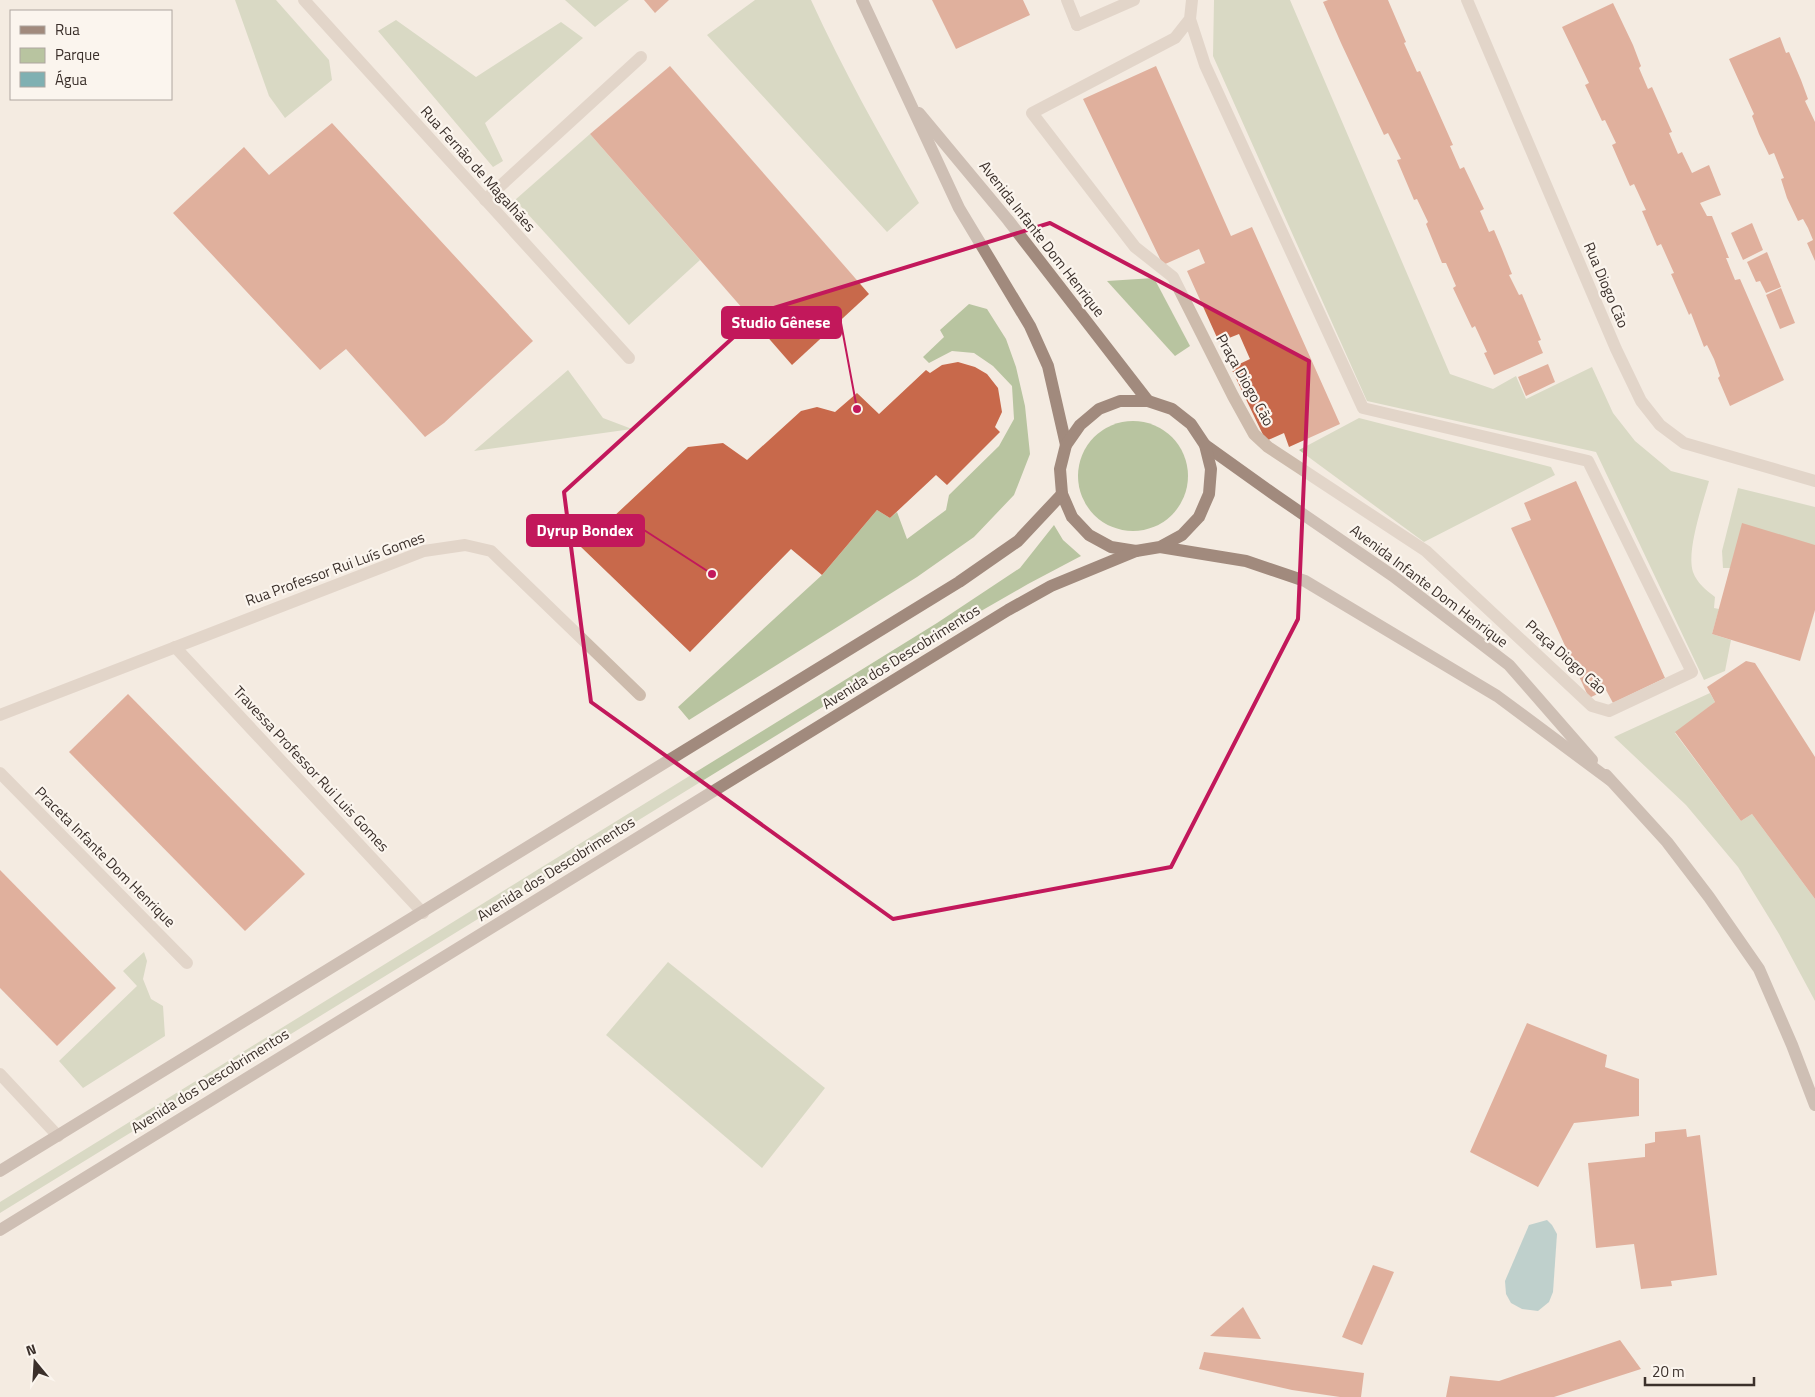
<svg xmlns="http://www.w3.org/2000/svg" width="1815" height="1397" viewBox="0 0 1815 1397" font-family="'Titillium Web',sans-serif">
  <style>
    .green { fill: #b8c4a0 }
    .water { fill: #7fb0b2 }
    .building { fill: #c8694b }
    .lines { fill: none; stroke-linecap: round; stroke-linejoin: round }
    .lane { stroke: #cdbbac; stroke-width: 12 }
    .street { stroke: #cdbbac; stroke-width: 12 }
    .secondary { stroke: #a18a7d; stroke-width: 12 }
    .marked { fill: none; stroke: #c2185b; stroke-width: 4; stroke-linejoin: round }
    .labels { text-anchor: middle; stroke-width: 4.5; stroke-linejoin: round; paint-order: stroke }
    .street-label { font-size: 15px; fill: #3b302b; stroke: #fbf5ee }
    .leader { fill: none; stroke: #c2185b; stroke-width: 2 }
    .callout-dot { fill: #c2185b; stroke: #fbf5ee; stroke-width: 2 }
    .callout { fill: #c2185b; stroke: #c2185b; stroke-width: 2 }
    .callout-label { font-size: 16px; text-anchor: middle; font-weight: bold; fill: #fff }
  </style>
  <rect width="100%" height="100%" fill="#f4ebe1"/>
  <g class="green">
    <polygon points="235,0 276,0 329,60 332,80 285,118 269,96"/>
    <polygon points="565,0 629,0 595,27"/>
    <path d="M755,0H811C843,70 880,136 919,203L887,232L707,35Z"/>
    <path d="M1214,0H1290L1450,374L1493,389L1516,376L1526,399L1592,367L1613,413L1635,441L1671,471L1709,481C1703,503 1686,551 1693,572C1697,583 1706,590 1715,597L1714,608L1719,609L1712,634L1731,640L1725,671L1704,680L1596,452L1367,401L1213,56Z"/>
    <polygon points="396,20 476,77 561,22 583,38 485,123 503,161 493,167 378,31"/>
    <polygon points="590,134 700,260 629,325 515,200"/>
    <polygon points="1154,278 1190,346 1175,356 1107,281"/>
    <polygon points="969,304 987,309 1006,339 1016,367 1025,406 1030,454 1014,495 974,537 917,577 689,720 678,707 822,575 877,510 890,518 897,512 907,539 946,510 949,495 999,446 1014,419 1012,386 993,366 974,353 952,351 929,363 923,357 944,337 940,330"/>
    <polygon points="568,370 603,418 632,429 474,451"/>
    <polygon points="1359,418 1551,467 1555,475 1424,542 1299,450"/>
    <circle cx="1133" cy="476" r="55"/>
    <polygon points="1738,488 1815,507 1815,545 1730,568 1723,568 1722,551"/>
    <polygon points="1054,525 1063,540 1081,556 1028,584 941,634 0,1213 0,1202 937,623 1020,568"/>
    <polygon points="1710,693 1715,702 1675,733 1741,821 1752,814 1815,899 1815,1001 1779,934 1738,867 1686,805 1614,737"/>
    <polygon points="144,952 147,961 143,979 151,999 163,1006 165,1036 83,1088 59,1061 137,986 123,971"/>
    <polygon points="668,962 825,1088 762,1168 606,1035"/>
  </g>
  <polygon class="water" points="1547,1220 1552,1225 1557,1234 1553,1292 1549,1302 1538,1311 1522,1309 1511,1303 1506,1294 1505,1281 1529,1225"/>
  <g class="building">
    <polygon points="644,0 669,0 655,13"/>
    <polygon points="932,0 1023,0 1030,15 956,49"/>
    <polygon points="1328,0 1388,0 1406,42 1404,43 1417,72 1420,71 1453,145 1450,146 1460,169 1464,167 1484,209 1480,211 1489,232 1494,230 1502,249 1512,274 1509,275 1519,295 1522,294 1541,340 1538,341 1543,353 1494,375 1484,353 1487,352 1475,326 1472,328 1453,288 1456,286 1446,263 1442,263 1426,224 1428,222 1417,199 1414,200 1397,160 1401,159 1388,133 1384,135 1341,43 1323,2"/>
    <polygon points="1613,3 1633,45 1641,66 1639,68 1648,89 1652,87 1672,132 1669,133 1678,154 1682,152 1692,173 1709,165 1721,195 1700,203 1707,216 1712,216 1729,258 1726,258 1735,280 1740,279 1784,380 1730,406 1718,378 1720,376 1714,359 1707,345 1704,347 1691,313 1689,315 1671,274 1674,273 1661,244 1657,246 1642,211 1646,210 1634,184 1630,186 1612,145 1616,143 1605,120 1602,121 1585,85 1589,83 1562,27"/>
    <polygon points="1780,37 1786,53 1789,52 1801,80 1808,99 1805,101 1815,122 1815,261 1807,243 1813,240 1808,228 1803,219 1798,221 1787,198 1781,179 1784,178 1774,153 1769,155 1759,134 1752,116 1754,114 1729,59"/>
    <polygon points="670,66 869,294 792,365 590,134"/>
    <polygon points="1156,66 1231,236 1252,227 1340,424 1289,447 1284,433 1266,441 1231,368 1250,359 1239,334 1219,342 1187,271 1205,263 1199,249 1163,265 1083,99"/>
    <polygon points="332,123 533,341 444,423 425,437 346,349 320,370 173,213 244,147 269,175"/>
    <polygon points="1752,223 1763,250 1743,260 1731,233"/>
    <polygon points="1767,252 1781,287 1766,293 1760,281 1756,282 1747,262"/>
    <polygon points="1781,288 1795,323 1780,329 1766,295"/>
    <polygon points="958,362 975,367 987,374 998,388 1002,412 995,427 1000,432 947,485 936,475 890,518 877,510 822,575 791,549 690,652 581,547 688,447 723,443 747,460 801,411 817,407 835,412 857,393 879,414 926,370 930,373 942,365"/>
    <polygon points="1548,364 1555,382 1526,396 1518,377"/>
    <polygon points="1576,481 1665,678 1613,703 1606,690 1589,698 1511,528 1531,520 1524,503"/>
    <polygon points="1742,523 1815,545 1815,610 1800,661 1712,634"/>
    <polygon points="1746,661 1755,663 1815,757 1815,899 1752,814 1741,821 1675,732 1715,702 1707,687"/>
    <polygon points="128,694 305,874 245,931 69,752"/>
    <polygon points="0,870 116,988 57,1046 0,988"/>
    <polygon points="1527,1023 1607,1055 1605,1067 1639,1079 1639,1116 1574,1123 1538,1187 1470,1152"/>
    <polygon points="1686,1129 1687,1137 1700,1135 1717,1275 1671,1281 1672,1286 1641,1289 1634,1244 1596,1248 1588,1163 1645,1157 1645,1144 1655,1142 1655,1132"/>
    <polygon points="1373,1265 1394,1272 1362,1345 1342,1337"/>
    <polygon points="1243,1307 1261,1339 1210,1336"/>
    <polygon points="1620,1340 1641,1369 1554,1397 1446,1397 1450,1376 1499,1381"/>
    <polygon points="1204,1352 1364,1373 1361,1397 1340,1397 1292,1390 1199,1369"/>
  </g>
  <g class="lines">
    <g class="lane">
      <polyline points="1067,0 1077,25"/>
      <polyline points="1190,19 1175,38 1032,113 1135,247 1173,277 1233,396 1254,434 1268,447 1426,551 1592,706 1609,711 1692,672 1588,461 1363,408 1205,65 1190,19 1192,0"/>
      <polyline points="485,200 641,57"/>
    </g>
    <g class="street">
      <polyline points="304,0 629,358"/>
      <polyline points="1467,0 1616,349 1641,401 1660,425 1684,443 1815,481"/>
      <polyline points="1077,25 1134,0"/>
      <polyline points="175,647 423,913"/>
      <polyline points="0,715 424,551 465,545 491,551 640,695"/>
      <polyline points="0,773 187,963"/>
      <polyline points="0,1074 58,1136"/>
    </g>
    <g class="secondary">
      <polyline points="862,0 959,208 1030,326 1048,366 1066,445"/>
      <polyline points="919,113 1008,220 1148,401"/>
      <polyline points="1205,445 1275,495 1393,576 1509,665 1592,760"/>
      <polyline points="1160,547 1182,535 1199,517 1209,494 1211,469 1205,445 1191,424 1172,409 1148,401 1120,401 1099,409 1080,425 1066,445 1060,469 1062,494 1072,517 1089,535 1111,547 1136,551 1160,547 1246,561 1305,581 1497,696 1610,780"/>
      <polyline points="1606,775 1667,842 1709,897 1759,969 1792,1045 1815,1105"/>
      <polyline points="0,1171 959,582 1018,541 1062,494"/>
      <polyline points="0,1230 1008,610 1051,586 1136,551"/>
    </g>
  </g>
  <path d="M0 0H1815V1397H0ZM1050,223L1309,361L1298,619L1171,867L893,919L591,702L564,492L761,312Z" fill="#f4ebe1" fill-opacity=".55" fill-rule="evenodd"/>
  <path class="marked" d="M1050,223L1309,361L1298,619L1171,867L893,919L591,702L564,492L761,312Z"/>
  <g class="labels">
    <g class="street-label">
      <text transform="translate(478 169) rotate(48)" y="5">Rua Fernão de Magalhães</text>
      <text transform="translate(1042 239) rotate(52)" y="5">Avenida Infante Dom Henrique</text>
      <text transform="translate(1606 285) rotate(67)" y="5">Rua Diogo Cão</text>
      <text transform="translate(1245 380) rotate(61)" y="5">Praça Diogo Cão</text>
      <text transform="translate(335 569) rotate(-20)" y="5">Rua Professor Rui Luís Gomes</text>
      <text transform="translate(1429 586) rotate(37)" y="5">Avenida Infante Dom Henrique</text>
      <text transform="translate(901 657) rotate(-32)" y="5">Avenida dos Descobrimentos</text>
      <text transform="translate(1566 657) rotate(42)" y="5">Praça Diogo Cão</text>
      <text transform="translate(311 769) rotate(47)" y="5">Travessa Professor Rui Luis Gomes</text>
      <text transform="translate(105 857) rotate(45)" y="5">Praceta Infante Dom Henrique</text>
      <text transform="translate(556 869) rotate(-32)" y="5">Avenida dos Descobrimentos</text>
      <text transform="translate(210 1081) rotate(-32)" y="5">Avenida dos Descobrimentos</text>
    </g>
  </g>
  <path class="leader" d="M857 409L841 323M712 574L644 530"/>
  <g class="callout-dot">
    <circle cx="857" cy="409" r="5"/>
    <circle cx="712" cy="574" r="5"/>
  </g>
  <g class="callout">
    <rect x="722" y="307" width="119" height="31" rx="5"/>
    <rect x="527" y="515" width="117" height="31" rx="5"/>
  </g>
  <g class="callout-label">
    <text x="781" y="328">Studio Gênese</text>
    <text x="585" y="536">Dyrup Bondex</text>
  </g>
  <rect x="10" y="10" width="162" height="90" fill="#fbf5ee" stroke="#aea6a0"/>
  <rect x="20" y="26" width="25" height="8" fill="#a18a7d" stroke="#aea6a0"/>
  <text x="55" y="35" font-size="15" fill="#3b302b">Rua</text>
  <rect x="20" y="48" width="25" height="15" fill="#b8c4a0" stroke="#aea6a0"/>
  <text x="55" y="60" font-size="15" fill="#3b302b">Parque</text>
  <rect x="20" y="72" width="25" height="15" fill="#7fb0b2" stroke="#aea6a0"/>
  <text x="55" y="85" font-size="15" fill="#3b302b">Água</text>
  <g transform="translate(35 1362) rotate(342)" stroke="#fbf5ee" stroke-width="4" paint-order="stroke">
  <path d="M0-4L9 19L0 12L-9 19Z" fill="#3b302b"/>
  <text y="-8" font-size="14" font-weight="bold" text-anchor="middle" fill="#3b302b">N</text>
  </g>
  <path d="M1645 1377v8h109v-8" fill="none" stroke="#3b302b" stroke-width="2.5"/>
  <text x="1652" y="1377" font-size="15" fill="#3b302b" stroke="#fbf5ee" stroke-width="4" paint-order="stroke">20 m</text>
</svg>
